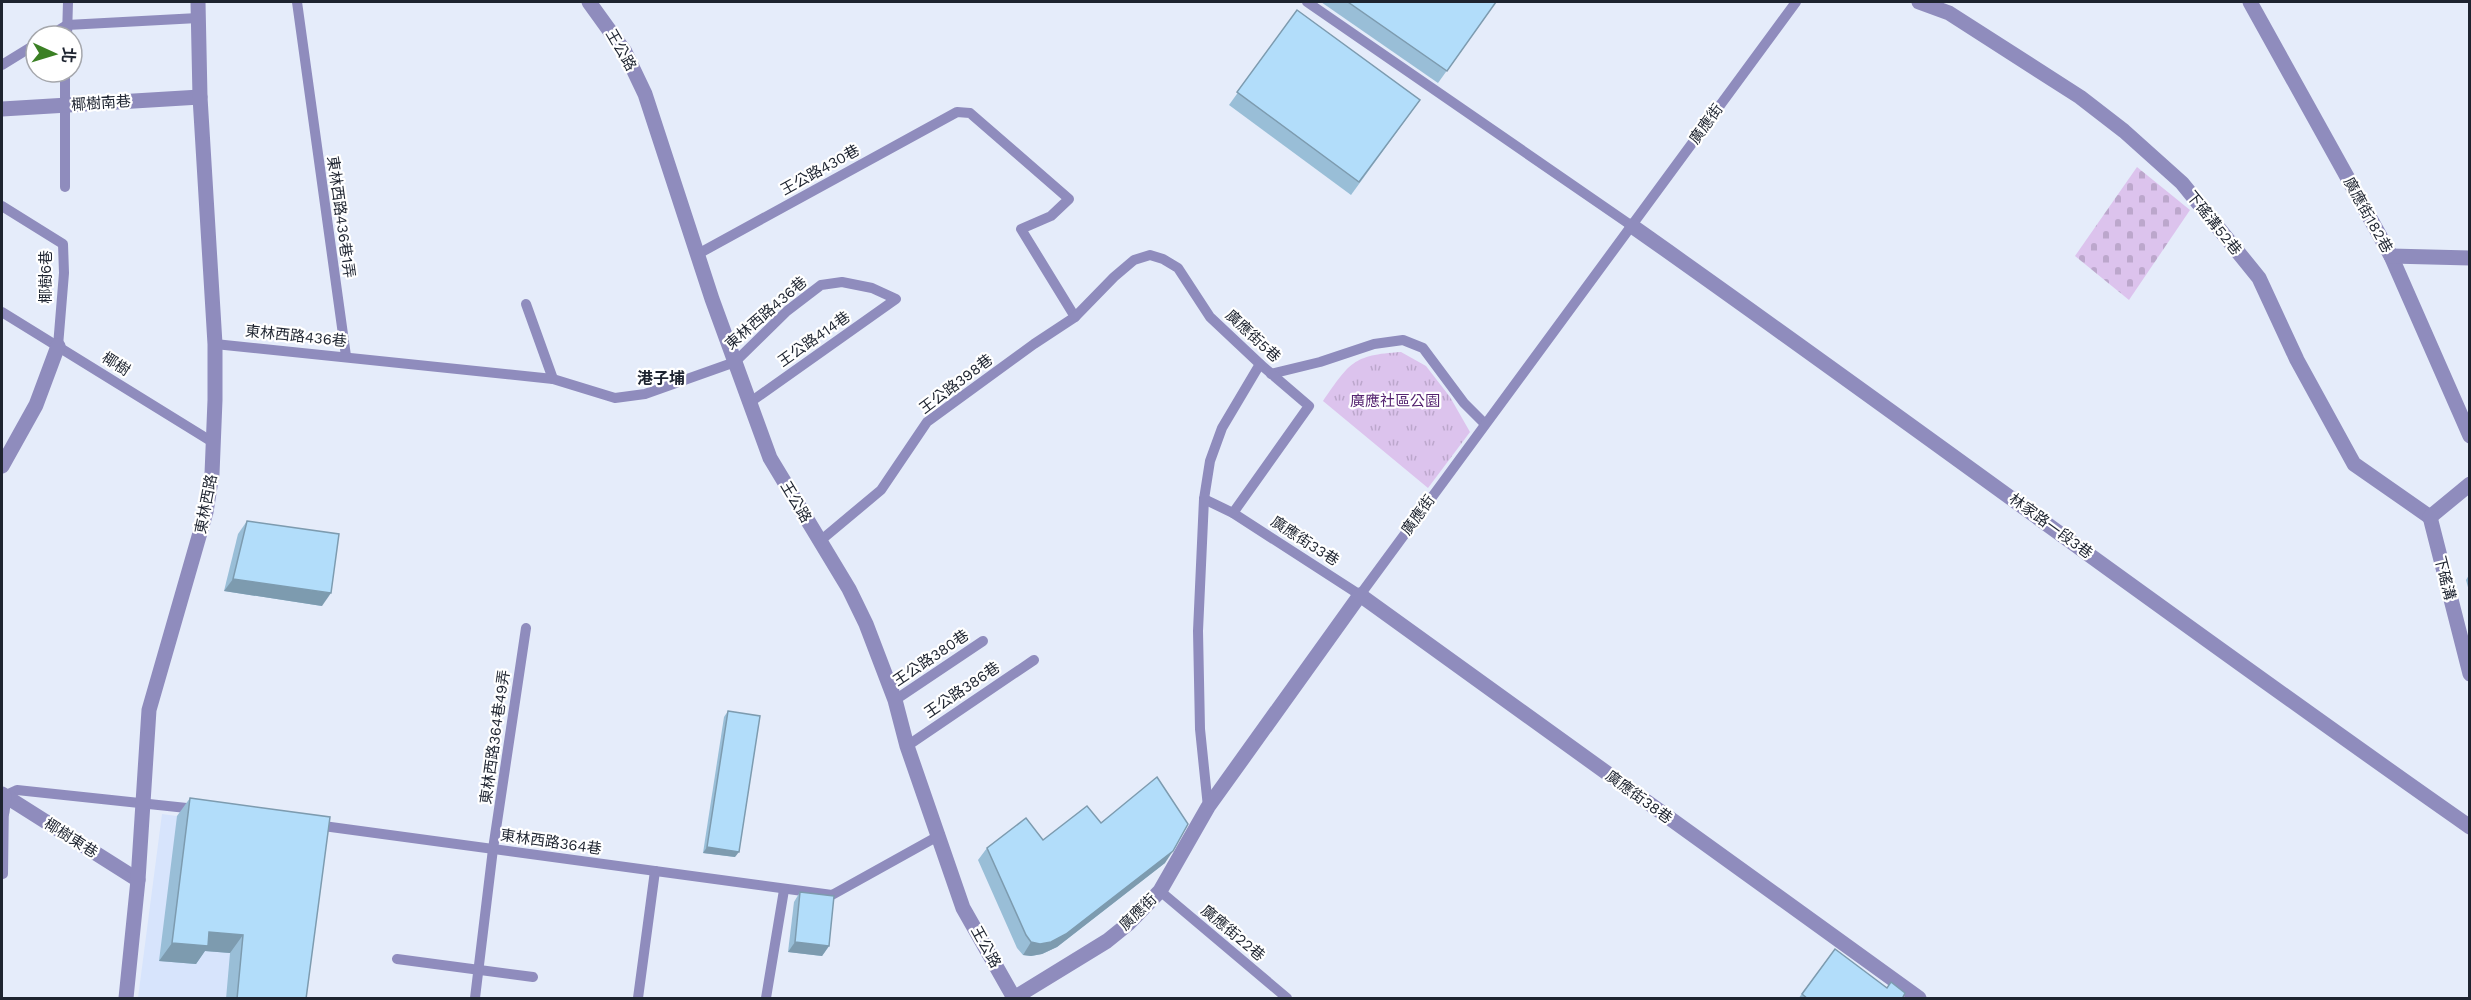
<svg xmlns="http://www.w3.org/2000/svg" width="2471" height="1000" viewBox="0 0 2471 1000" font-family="'Work Sans','Noto Sans TC',sans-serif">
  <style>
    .built { fill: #d7e4fc }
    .grass { fill: url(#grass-tufts) }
    .cemetery { fill: url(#cemetery-stones) }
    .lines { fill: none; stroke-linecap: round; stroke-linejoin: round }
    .service { stroke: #8f8cbd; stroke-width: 10 }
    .minor { stroke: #8f8cbd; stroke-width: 15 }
    .tertiary { stroke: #8f8cbd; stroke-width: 15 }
    .wall { fill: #99bed7 }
    .shaded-wall { fill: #7d9baf }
    .building { fill: #b2ddfa; stroke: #7d9baf; stroke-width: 1.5 }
    .labels { text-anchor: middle; stroke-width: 4.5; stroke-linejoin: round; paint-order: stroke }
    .street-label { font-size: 15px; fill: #1e2430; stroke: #fff }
    .park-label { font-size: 15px; fill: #562571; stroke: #fff }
    .neighbourhood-label { font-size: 16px; font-weight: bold; fill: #1e2430; stroke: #fff }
  </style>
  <defs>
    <pattern id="grass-tufts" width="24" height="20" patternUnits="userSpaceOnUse" patternTransform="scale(1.5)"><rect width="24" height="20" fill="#dcc3ed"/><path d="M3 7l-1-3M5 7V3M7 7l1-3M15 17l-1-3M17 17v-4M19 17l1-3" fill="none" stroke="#bca7cc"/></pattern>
    <pattern id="cemetery-stones" width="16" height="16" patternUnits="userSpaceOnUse" patternTransform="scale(1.5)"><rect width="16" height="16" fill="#dcc3ed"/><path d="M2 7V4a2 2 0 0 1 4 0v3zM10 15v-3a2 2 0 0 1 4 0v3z" fill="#bca7cc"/></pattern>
  </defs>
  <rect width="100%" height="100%" fill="#e5ecfa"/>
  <polygon class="built" points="162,814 317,835 296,998 138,998"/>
  <path class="grass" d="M1401,352L1426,366L1450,397L1470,432L1428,488L1323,401C1350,363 1352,355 1401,352Z"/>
  <polygon class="cemetery" points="2137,167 2190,210 2129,300 2075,256"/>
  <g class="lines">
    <g class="service">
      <polyline points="297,2 346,356"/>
      <polyline points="1307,2 1632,226"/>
      <polyline points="49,36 67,25 198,18"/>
      <polyline points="67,36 68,2"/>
      <polyline points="2,65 36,44"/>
      <polyline points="65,187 65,72"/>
      <polyline points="2,206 63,244 64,273 58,346"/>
      <polyline points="698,254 957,112 970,113 1069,199 1051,216 1021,229 1075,317"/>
      <polyline points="526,304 553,379"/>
      <polyline points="2,312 214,443"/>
      <polyline points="215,344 553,379 615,398 645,394 735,362 787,311 821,285 842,282 872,288 896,299 749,403"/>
      <polyline points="1271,374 1320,362 1374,344 1403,340 1423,348 1464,403 1484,423"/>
      <polyline points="1204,499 1233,513 1360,595 1796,2"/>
      <polyline points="820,541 881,490 927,422 1034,344 1075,317 1114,277 1134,260 1150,255 1163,259 1178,268 1210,317 1260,364 1309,406 1233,513"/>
      <polyline points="895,700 983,641"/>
      <polyline points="907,746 1034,660"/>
      <polyline points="1208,807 1200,729 1198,631 1204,499 1210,461 1222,428 1260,364"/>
      <polyline points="316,825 832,895 940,835"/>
      <polyline points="3,874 4,796 17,790 196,809"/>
      <polyline points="1160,891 1287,998"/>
      <polyline points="397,959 533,977"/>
      <polyline points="475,998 493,849 526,628"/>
      <polyline points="638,998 655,871"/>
      <polyline points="766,998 784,890"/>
    </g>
    <g class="minor">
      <polyline points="1919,2 1949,13 2080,97 2124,131 2182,183 2259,278 2297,360 2354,464 2430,517"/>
      <polyline points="2250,2 2391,256 2470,436"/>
      <polyline points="2,109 200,97"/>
      <path d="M1632,226C1913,424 2188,630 2470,827"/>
      <polyline points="2391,256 2470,258"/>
      <polyline points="2,466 36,405 58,346"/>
      <polyline points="2430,517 2470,674"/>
      <polyline points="2430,517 2470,484"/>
      <polyline points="2,794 138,880"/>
      <polyline points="2,812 4,796"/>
      <polyline points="1014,998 1107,941 1128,924 1160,891 1208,807 1360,595 1919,998"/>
    </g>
    <g class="tertiary">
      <polyline points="589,2 625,52 645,94 712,299 770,458 849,589 866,624 895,700 907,746 963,908 1014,998"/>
      <polyline points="126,998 138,880 149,710 206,512 212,474 215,400 215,344 200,97 198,2"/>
    </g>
  </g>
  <g class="wall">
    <polygon points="1321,2 1496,2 1438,83"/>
    <polygon points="1297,10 1420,100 1351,195 1229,105"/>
    <polygon points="247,521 322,606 224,591 238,534"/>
    <polygon points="2469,575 2469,591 2466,580"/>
    <polygon points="728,711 735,857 703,853 724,717"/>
    <polygon points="190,798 306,999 226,999 230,953 205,951 196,964 159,961 177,816"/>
    <polygon points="1101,823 1165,863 1057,947 1042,954 1031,956 1023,955 1017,948 978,860 987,848 1043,840"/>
    <polygon points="800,892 829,946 822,956 788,952 794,902"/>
    <polygon points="1835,949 1887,988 1902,999 1798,999"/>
  </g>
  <g class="shaded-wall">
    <polygon points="233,579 331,593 322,606 224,591"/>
    <polygon points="707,847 739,852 735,857 703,853"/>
    <polygon points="1173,851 1165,863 1057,947 1042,954 1031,956 1023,955 1031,942"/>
    <polygon points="209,932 243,935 230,953 205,951 196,964 159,961 172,943"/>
    <polygon points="795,942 829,946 822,956 788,952"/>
  </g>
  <g class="building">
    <polygon points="1348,2 1496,2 1447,71"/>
    <polygon points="1297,10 1420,100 1359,182 1237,92"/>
    <polygon points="247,521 339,534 331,593 233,579"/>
    <polygon points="728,711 760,716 739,852 707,847"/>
    <polygon points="1157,777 1188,824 1173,851 1066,934 1051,942 1040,944 1031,942 1026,935 987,848 1026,818 1043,840 1087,806 1101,823"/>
    <polygon points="190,798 330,817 306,999 237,999 243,935 209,932 208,946 172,943"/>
    <polygon points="800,892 834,896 829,946 795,942"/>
    <polygon points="1835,949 1887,988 1891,982 1905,993 1902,999 1808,999 1802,994"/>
  </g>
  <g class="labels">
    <g class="street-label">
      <text transform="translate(621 50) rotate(60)" y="5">王公路</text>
      <text transform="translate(101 103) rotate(-4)" y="5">椰樹南巷</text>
      <text transform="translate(1706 124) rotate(-54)" y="5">廣應街</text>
      <text transform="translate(820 170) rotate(-29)" y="5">王公路430巷</text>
      <text transform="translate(2368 215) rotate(61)" y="5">廣應街182巷</text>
      <text transform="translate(341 217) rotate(82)" y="5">東林西路436巷1弄</text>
      <text transform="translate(2214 223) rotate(51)" y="5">下磘溝52巷</text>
      <text transform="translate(46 277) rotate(-90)" y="5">椰樹6巷</text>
      <text transform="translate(766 313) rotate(-41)" y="5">東林西路436巷</text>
      <text transform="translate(296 336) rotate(6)" y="5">東林西路436巷</text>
      <text transform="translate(1253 336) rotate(43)" y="5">廣應街5巷</text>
      <text transform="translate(814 339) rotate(-35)" y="5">王公路414巷</text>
      <text transform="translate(116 364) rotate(32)" y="5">椰樹</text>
      <text transform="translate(956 384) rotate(-37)" y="5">王公路398巷</text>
      <text transform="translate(796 502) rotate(59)" y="5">王公路</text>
      <text transform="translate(206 504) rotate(-79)" y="5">東林西路</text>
      <text transform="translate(1418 515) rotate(-54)" y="5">廣應街</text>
      <text transform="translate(2051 526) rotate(36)" y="5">林家路一段3巷</text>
      <text transform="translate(1305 541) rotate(33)" y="5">廣應街33巷</text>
      <text transform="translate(2445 578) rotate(76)" y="5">下磘溝</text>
      <text transform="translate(931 658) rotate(-34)" y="5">王公路380巷</text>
      <text transform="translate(962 690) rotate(-34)" y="5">王公路386巷</text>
      <text transform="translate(495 737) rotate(-82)" y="5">東林西路364巷49弄</text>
      <text transform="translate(1639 797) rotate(36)" y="5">廣應街38巷</text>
      <text transform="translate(71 838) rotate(32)" y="5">椰樹東巷</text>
      <text transform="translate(551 842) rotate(8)" y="5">東林西路364巷</text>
      <text transform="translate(1138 912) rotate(-44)" y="5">廣應街</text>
      <text transform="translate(1233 933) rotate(40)" y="5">廣應街22巷</text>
      <text transform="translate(986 947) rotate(61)" y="5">王公路</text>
    </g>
    <g class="park-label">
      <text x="1395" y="406">廣應社區公園</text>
    </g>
    <g class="neighbourhood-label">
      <text x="661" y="384">港子埔</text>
    </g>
  </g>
  <rect width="2471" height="1000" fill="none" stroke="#1e2430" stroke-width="6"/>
  <g transform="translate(54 54) rotate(94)"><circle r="28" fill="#ffffff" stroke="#a5a7ac" stroke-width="1.5"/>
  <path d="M0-4.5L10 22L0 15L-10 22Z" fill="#3b8024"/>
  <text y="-9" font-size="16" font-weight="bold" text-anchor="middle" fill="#1e2430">北</text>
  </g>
</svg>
